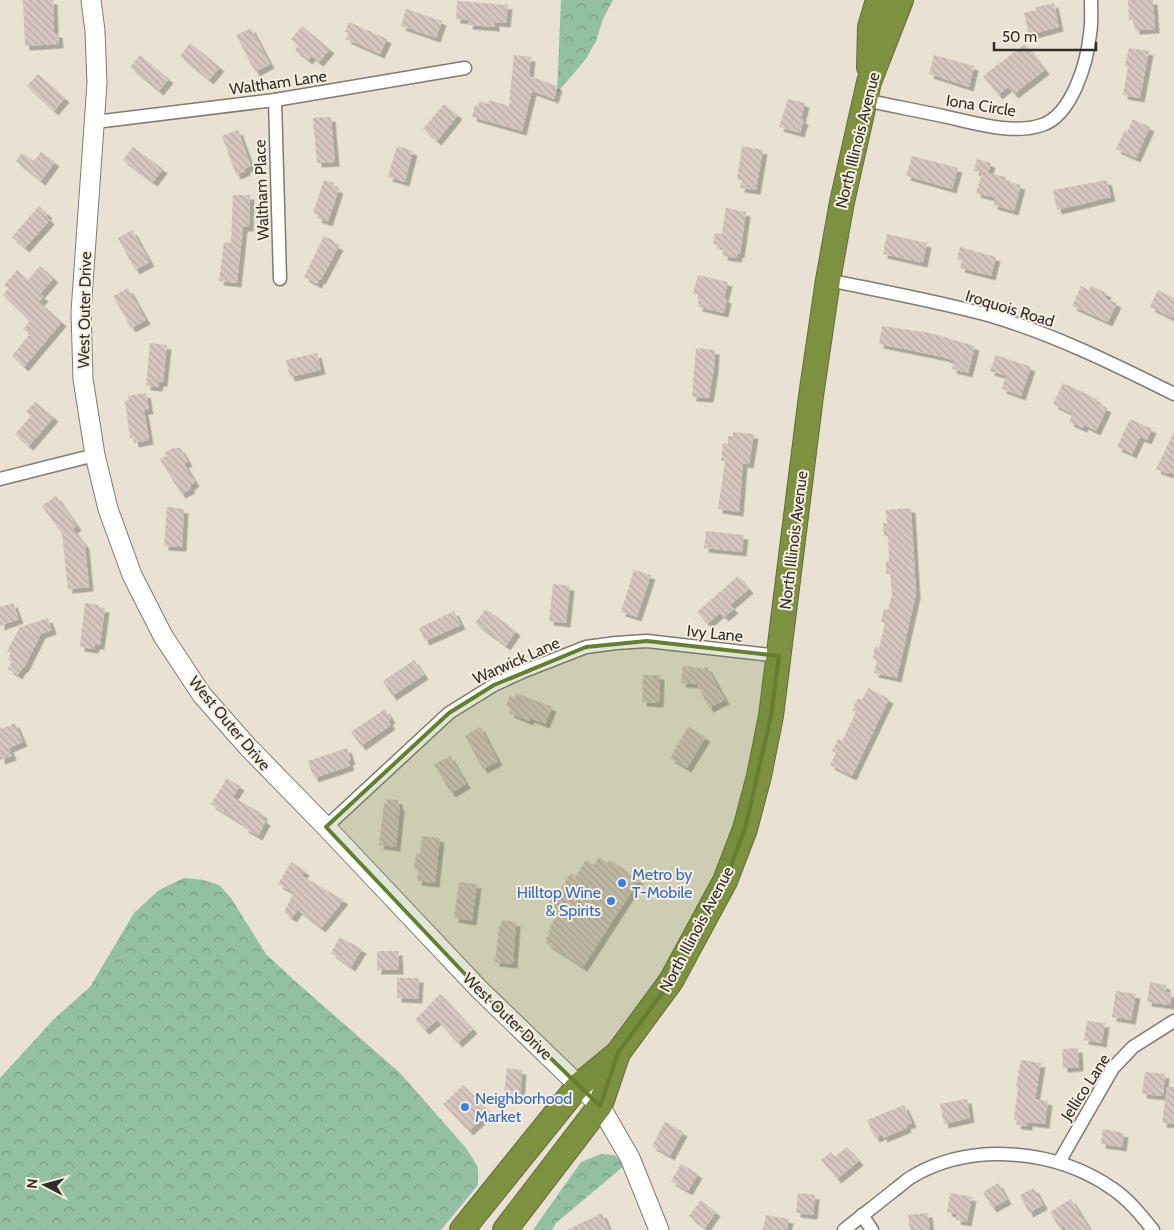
<svg xmlns="http://www.w3.org/2000/svg" width="1174" height="1230" viewBox="0 0 1174 1230" font-family="Cabin,sans-serif">
  <style>
    .forest { fill: url(#forest-crowns) }
    .building { fill: url(#building-back-hatch); filter: url(#shadow) }
    .lines { fill: none; stroke-linecap: round; stroke-linejoin: round }
    .street-casing { stroke: #817b70; stroke-width: 15 }
    .secondary-casing { stroke: #817b70; stroke-width: 21 }
    .highway-casing { stroke: #636f38; stroke-width: 26 }
    .street { stroke: #fff; stroke-width: 12 }
    .secondary { stroke: #fff; stroke-width: 19 }
    .highway { stroke: #7e9140; stroke-width: 24 }
    .marked { fill: #657e31; fill-opacity: 0.2; stroke: #657e31; stroke-width: 4; stroke-linejoin: round }
    .shop-dot { fill: #3f7fe0; stroke: #f5eee1; stroke-width: 2 }
    .labels { text-anchor: middle; stroke-width: 4; stroke-linejoin: round; paint-order: stroke }
    .street-label { font-size: 16px; fill: #322f2a; stroke: #f5eee1 }
    .shop-label { font-size: 16px; fill: #366cbe; stroke: #f5eee1; text-anchor: start }
  </style>
  <defs>
    <pattern id="forest-crowns" width="20" height="18" patternUnits="userSpaceOnUse" patternTransform="scale(1.25)"><rect width="20" height="18" fill="#93c0a3"/><path d="M2 6a3 3 0 1 1 6 0M12 15a3 3 0 1 1 6 0" fill="none" stroke="#799c85"/></pattern>
    <pattern id="building-back-hatch" width="6" height="6" patternUnits="userSpaceOnUse" patternTransform="scale(1.25)"><rect width="6" height="6" fill="#d5c7bf"/><path d="M-1 5l2 2M0 0l6 6M5-1l2 2" fill="none" stroke="#b7aba4"/></pattern>
    <filter id="shadow"><feDropShadow dx="4.5" dy="4.5" stdDeviation="0" flood-color="#0004"/></filter>
  </defs>
  <rect width="100%" height="100%" fill="#e8e1d4"/>
  <g class="forest">
    <polygon points="561,0 613,0 603,19 596,41 586,59 557,93"/>
    <polygon points="184,878 203,880 219,885 231,898 266,954 295,981 400,1073 466,1148 478,1167 478,1185 441,1230 0,1230 0,1078 54,1019 90,987 134,913 159,890"/>
    <polygon points="601,1154 614,1155 625,1165 556,1223 552,1230 533,1230 581,1162"/>
  </g>
  <g class="building">
    <polygon points="23,0 53,0 54,33 58,33 59,44 25,46"/>
    <polygon points="1128,0 1153,0 1155,29 1135,30 1134,20 1129,20"/>
    <polygon points="457,1 508,5 506,23 495,22 495,27 468,25 469,20 456,19"/>
    <polygon points="1054,3 1059,27 1029,35 1024,13 1036,10 1036,7"/>
    <polygon points="406,9 442,21 436,38 401,26"/>
    <polygon points="349,22 387,39 380,54 346,39 349,33 345,32"/>
    <polygon points="302,26 330,49 319,62 311,56 308,60 295,50 298,45 291,39"/>
    <polygon points="251,28 270,64 255,72 236,35"/>
    <polygon points="190,43 220,67 209,80 180,56"/>
    <polygon points="1025,44 1045,70 1014,94 1008,87 998,95 983,76"/>
    <polygon points="1129,48 1149,51 1140,98 1123,95 1128,67 1125,66"/>
    <polygon points="140,55 169,79 159,91 130,67"/>
    <polygon points="514,55 531,57 529,76 558,86 554,99 532,91 522,131 472,117 475,105 478,106 480,101 488,104 489,100 509,106"/>
    <polygon points="934,55 974,66 969,87 929,74"/>
    <polygon points="38,74 65,98 54,111 27,86"/>
    <polygon points="788,99 805,103 801,119 804,120 800,133 779,127"/>
    <polygon points="444,104 458,115 437,141 423,129"/>
    <polygon points="331,117 335,162 317,163 313,118"/>
    <polygon points="1133,119 1150,127 1136,158 1116,149 1125,130 1127,132"/>
    <polygon points="238,130 251,166 246,168 246,171 236,175 222,136"/>
    <polygon points="397,146 413,151 405,182 388,177"/>
    <polygon points="742,146 763,150 756,190 740,188 742,180 737,180"/>
    <polygon points="133,147 163,169 153,182 123,160"/>
    <polygon points="41,152 55,162 41,181 16,161 22,153 34,161"/>
    <polygon points="912,156 958,168 952,189 906,176"/>
    <polygon points="977,159 991,163 988,173 1006,177 1005,181 1021,185 1014,211 993,205 995,198 976,193 982,173 974,171"/>
    <polygon points="324,180 334,183 333,187 339,189 328,222 317,218 318,215 313,213"/>
    <polygon points="1107,180 1111,197 1057,210 1053,190"/>
    <polygon points="233,195 250,195 249,227 243,227 237,283 219,281 224,242 231,243"/>
    <polygon points="39,206 48,214 46,216 50,220 25,248 12,237"/>
    <polygon points="726,208 746,212 740,254 738,253 737,258 723,256 724,250 718,249 719,245 713,244 715,233 722,234"/>
    <polygon points="132,230 150,262 135,270 118,238"/>
    <polygon points="887,234 927,243 923,263 883,254"/>
    <polygon points="324,236 335,241 334,244 339,246 321,280 320,279 317,284 304,277"/>
    <polygon points="960,247 996,257 991,276 960,268 962,261 957,259"/>
    <polygon points="40,266 54,278 40,294 44,297 39,302 62,322 24,367 12,356 30,334 23,329 30,321 3,295 9,288 4,285 17,270 28,280"/>
    <polygon points="698,275 728,282 724,298 727,299 724,313 698,307 699,295 693,294"/>
    <polygon points="1081,286 1089,290 1091,286 1107,293 1105,298 1117,303 1108,322 1072,306"/>
    <polygon points="128,288 146,320 131,328 113,296"/>
    <polygon points="1158,290 1174,298 1174,319 1150,307"/>
    <polygon points="882,326 930,333 975,346 968,373 952,369 954,361 943,357 879,344"/>
    <polygon points="150,343 167,345 163,382 159,382 158,387 146,386"/>
    <polygon points="696,348 715,350 714,368 709,398 692,397"/>
    <polygon points="317,353 321,370 290,377 286,360"/>
    <polygon points="996,355 1031,367 1021,396 1002,389 1006,376 990,371"/>
    <polygon points="1063,383 1097,399 1095,402 1107,408 1096,431 1084,425 1083,428 1069,422 1073,414 1053,404"/>
    <polygon points="146,393 149,410 144,410 149,440 134,443 133,438 130,438 125,401 129,400 128,396"/>
    <polygon points="35,402 54,417 29,446 15,434 31,416 26,412"/>
    <polygon points="1130,419 1152,429 1147,440 1140,437 1132,454 1117,447"/>
    <polygon points="733,432 754,434 749,464 743,463 739,512 718,509 725,461 721,461 723,443 728,444 728,436 733,436"/>
    <polygon points="1174,432 1174,474 1169,472 1168,474 1156,469"/>
    <polygon points="173,448 180,448 188,462 184,464 195,482 190,486 191,489 181,494 160,459 166,456 164,453"/>
    <polygon points="56,496 77,526 73,529 85,545 89,587 68,589 62,534 42,506"/>
    <polygon points="167,507 184,509 182,547 164,546"/>
    <polygon points="911,508 916,594 897,678 874,673 877,660 873,659 875,647 879,648 885,623 881,622 884,609 888,610 892,595 890,574 886,574 886,561 889,561 888,536 884,536 883,523 887,523 886,510"/>
    <polygon points="706,531 744,535 742,552 704,548"/>
    <polygon points="634,570 651,575 637,617 621,612"/>
    <polygon points="738,576 749,589 730,605 734,609 724,617 720,613 707,624 697,612"/>
    <polygon points="553,584 570,586 566,623 549,621"/>
    <polygon points="13,603 19,619 0,626 0,607"/>
    <polygon points="85,603 99,605 98,607 105,608 100,645 95,645 94,649 80,647"/>
    <polygon points="486,609 516,631 506,646 475,623"/>
    <polygon points="454,611 461,625 425,641 419,628"/>
    <polygon points="48,618 52,630 41,634 24,668 22,668 18,675 8,669 12,662 8,660 11,653 7,651 20,627"/>
    <polygon points="414,660 424,675 392,696 383,681"/>
    <polygon points="683,666 701,668 702,669 707,667 725,700 709,708 697,684 681,683"/>
    <polygon points="643,675 660,675 659,703 642,702"/>
    <polygon points="868,688 889,699 852,776 830,765 836,753 832,751 838,739 842,741 856,712 852,710 858,698 862,700"/>
    <polygon points="516,693 552,707 545,724 530,718 529,721 509,713 511,708 506,706 510,696 515,698"/>
    <polygon points="385,709 391,719 388,721 391,725 361,746 351,732"/>
    <polygon points="15,723 23,742 9,748 12,756 0,760 0,727 2,729"/>
    <polygon points="480,727 498,761 483,769 465,736"/>
    <polygon points="688,727 706,737 687,768 670,758"/>
    <polygon points="347,748 351,760 348,761 350,766 314,778 308,761"/>
    <polygon points="450,756 466,784 451,793 434,764"/>
    <polygon points="227,778 240,786 233,797 263,814 262,818 266,821 258,836 244,828 245,826 236,820 211,804"/>
    <polygon points="387,799 398,800 398,805 400,806 396,847 379,845 384,803 387,804"/>
    <polygon points="422,836 440,838 435,883 417,881 418,870 414,869 416,853 420,854"/>
    <polygon points="599,857 608,863 610,860 639,880 583,967 546,943 547,940 546,939 550,933 548,932 550,929 549,928 556,917 550,913 556,905 549,902 556,892 558,893 571,873 576,876 586,860 594,865"/>
    <polygon points="291,862 305,871 302,876 344,900 321,928 298,910 292,918 284,912 294,893 278,884"/>
    <polygon points="459,882 477,884 472,921 454,918"/>
    <polygon points="502,920 516,922 513,964 495,962 499,925 501,926"/>
    <polygon points="340,937 362,949 351,967 331,953"/>
    <polygon points="377,951 398,951 399,970 377,970"/>
    <polygon points="397,978 419,978 418,999 397,998"/>
    <polygon points="1150,982 1166,985 1165,992 1172,993 1170,1005 1147,1002"/>
    <polygon points="1116,991 1136,994 1131,1020 1112,1017"/>
    <polygon points="440,994 473,1029 458,1043 437,1020 425,1030 415,1020"/>
    <polygon points="1087,1021 1105,1023 1102,1043 1084,1040"/>
    <polygon points="1078,1048 1079,1067 1063,1068 1062,1049"/>
    <polygon points="1021,1060 1041,1063 1035,1099 1048,1101 1045,1124 1028,1122 1028,1126 1016,1125 1017,1120 1014,1120 1018,1087 1016,1086"/>
    <polygon points="507,1068 522,1070 520,1097 504,1095"/>
    <polygon points="1145,1072 1165,1074 1163,1096 1142,1094"/>
    <polygon points="463,1085 489,1112 469,1131 443,1104"/>
    <polygon points="1167,1087 1174,1087 1174,1124 1162,1123"/>
    <polygon points="967,1099 970,1118 944,1124 940,1104"/>
    <polygon points="904,1105 912,1123 906,1125 907,1128 883,1138 882,1135 875,1138 867,1120"/>
    <polygon points="665,1122 683,1132 670,1156 652,1146"/>
    <polygon points="1103,1129 1124,1133 1122,1147 1101,1144"/>
    <polygon points="847,1147 859,1161 837,1179 821,1160 831,1152 835,1157"/>
    <polygon points="681,1164 698,1174 688,1191 671,1181"/>
    <polygon points="998,1183 1007,1200 992,1208 983,1192"/>
    <polygon points="1034,1188 1043,1205 1029,1213 1020,1195"/>
    <polygon points="798,1193 815,1195 813,1215 796,1213"/>
    <polygon points="950,1193 972,1197 967,1222 956,1220 957,1214 947,1212"/>
    <polygon points="1071,1199 1090,1230 1066,1230 1064,1226 1060,1229 1050,1212"/>
    <polygon points="701,1200 716,1212 705,1228 689,1216"/>
    <polygon points="602,1213 609,1230 567,1230"/>
    <polygon points="928,1213 930,1230 910,1230 908,1215"/>
    <polygon points="766,1215 789,1219 787,1230 763,1230"/>
  </g>
  <g class="lines">
    <defs>
      <g id="street">
        <polyline points="275,100 280,279"/>
        <path d="M865,100C892,106 920,111 947,117C975,123 1013,135 1042,125C1072,115 1087,63 1090,34C1092,23 1091,11 1091,0"/>
        <polyline points="95,122 275,100 465,68"/>
        <path d="M828,280C881,291 936,301 988,315C1053,334 1114,364 1174,394"/>
        <polyline points="0,479 95,455"/>
        <polyline points="326,827 449,713 494,685 522,672 586,647 616,643 647,641 779,656"/>
        <polyline points="1059,1162 1113,1068 1133,1047 1174,1021"/>
        <polyline points="862,1215 872,1230"/>
        <path d="M844,1230C860,1217 876,1205 892,1192C899,1187 906,1180 913,1176C974,1141 1057,1150 1113,1189C1129,1200 1141,1215 1153,1230"/>
      </g>
      <polyline id="secondary" points="91,0 95,31 97,83 81,312 83,379 95,455 108,509 132,575 163,636 202,695 248,747 326,827 479,989 600,1106 630,1158 659,1230"/>
      <g id="highway">
        <polyline points="869,67 870,27 878,0"/>
        <polyline points="462,1230 579,1085 618,1053 671,981 725,881 745,829 759,776 771,716 811,396 828,280 842,202 869,82 901,0"/>
        <polyline points="505,1230 600,1106 618,1053"/>
      </g>
    </defs>
    <use href="#street" class="street-casing"/>
    <use href="#secondary" class="secondary-casing"/>
    <use href="#highway" class="highway-casing"/>
    <use href="#street" class="street"/>
    <use href="#secondary" class="secondary"/>
    <use href="#highway" class="highway"/>
  </g>
  <path class="marked" d="M647,641L779,656L771,716L745,829L725,881L671,981L618,1053L600,1106L479,989L326,827L449,713L494,685L586,647Z"/>
  <g class="shop-dot">
    <circle cx="622" cy="883" r="5"/>
    <circle cx="611" cy="901" r="5"/>
    <circle cx="465" cy="1107" r="5"/>
  </g>
  <g class="labels">
    <g class="street-label">
      <text transform="translate(278 82) rotate(-8)" y="6">Waltham Lane</text>
      <text transform="translate(981 105) rotate(9)" y="6">Iona Circle</text>
      <text transform="translate(857 140) rotate(-76)" y="6">North Illinois Avenue</text>
      <text transform="translate(261 190) rotate(-92)" y="6">Waltham Place</text>
      <text transform="translate(1010 308) rotate(17)" y="6">Iroquois Road</text>
      <text transform="translate(84 310) rotate(-89)" y="6">West Outer Drive</text>
      <text transform="translate(793 540) rotate(-83)" y="6">North Illinois Avenue</text>
      <text transform="translate(715 633) rotate(6)" y="6">Ivy Lane</text>
      <text transform="translate(516 660) rotate(-24)" y="6">Warwick Lane</text>
      <text transform="translate(230 723) rotate(50)" y="6">West Outer Drive</text>
      <text transform="translate(696 929) rotate(-62)" y="6">North Illinois Avenue</text>
      <text transform="translate(508 1016) rotate(44)" y="6">West Outer Drive</text>
      <text transform="translate(1085 1087) rotate(-57)" y="6">Jellico Lane</text>
    </g>
    <g class="shop-label">
      <text x="632" y="880">Metro by<tspan x="632" dy="18">T-Mobile</tspan></text>
      <text x="601" y="898" text-anchor="end">Hilltop Wine<tspan x="601" dy="18">&amp; Spirits</tspan></text>
      <text x="475" y="1104">Neighborhood<tspan x="475" dy="18">Market</tspan></text>
    </g>
  </g>
  <g transform="translate(45 1185) rotate(276)" stroke="#f5eee1" stroke-width="4" paint-order="stroke">
  <path d="M0-4L9 19L0 12L-9 19Z" fill="#322f2a"/>
  <text y="-8" font-size="14" font-weight="bold" text-anchor="middle" fill="#322f2a">N</text>
  </g>
  <path d="M994 42v8h102v-8" fill="none" stroke="#322f2a" stroke-width="2.5"/>
  <text x="1002" y="42" font-size="15" fill="#322f2a" stroke="#f5eee1" stroke-width="4" paint-order="stroke">50 m</text>
</svg>
